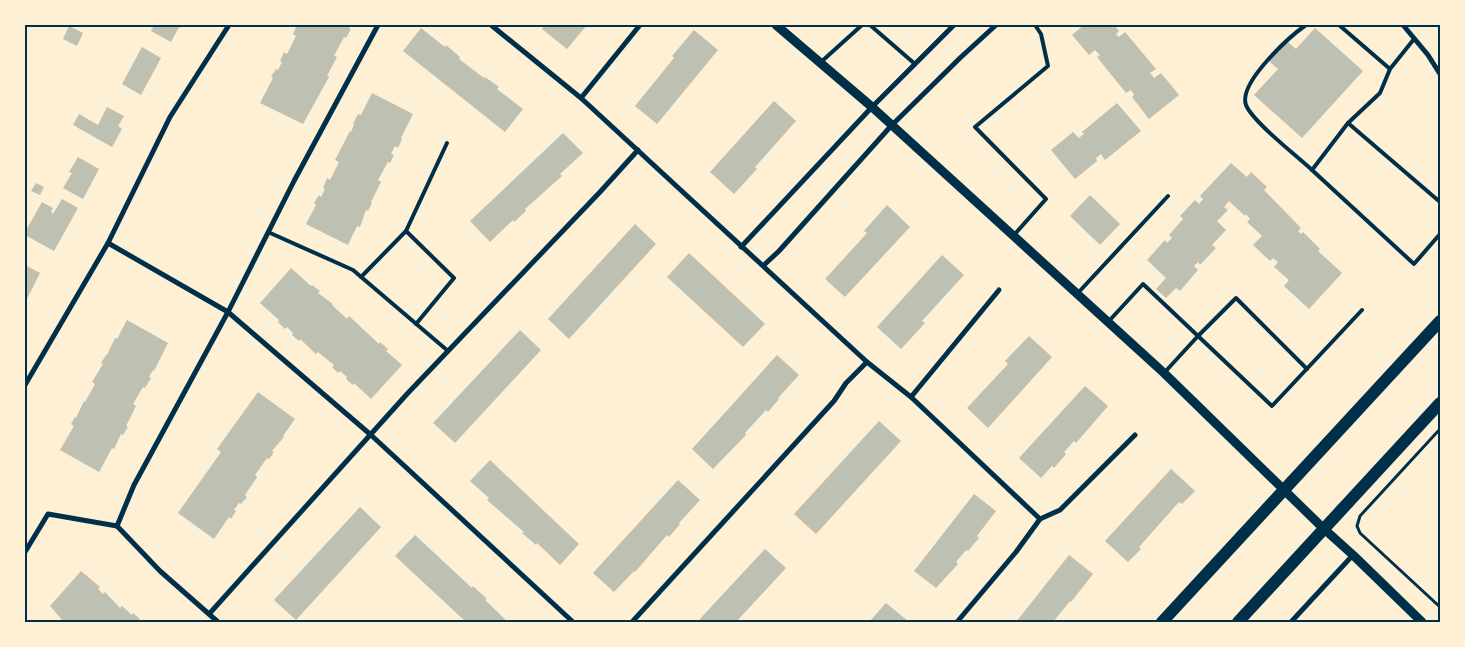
<svg xmlns="http://www.w3.org/2000/svg" width="1465" height="647" viewBox="0 0 1465 647" font-family="'PT Sans Narrow',sans-serif">
  <style>
    .building { fill: #bec0b2 }
    .lines { fill: none; stroke-linecap: round; stroke-linejoin: round }
    .path { stroke: #003049; stroke-width: 3 }
    .service { stroke: #003049; stroke-width: 4 }
    .minor { stroke: #003049; stroke-width: 5 }
    .tertiary { stroke: #003049; stroke-width: 9 }
    .primary { stroke: #003049; stroke-width: 12 }
    .neatline { fill: none; stroke: #003049; stroke-width: 2 }
  </style>
  <rect width="100%" height="100%" fill="#fdf0d5"/>
  <g class="building">
    <polygon points="154,25 182,25 180,28 179,27 171,42 151,31"/>
    <polygon points="297,25 350,25 349,28 351,29 346,38 344,37 334,56 337,57 327,76 329,77 303,124 260,103 273,78 271,77 276,69 278,70 282,62 280,61 284,52 287,54 296,36 293,34"/>
    <polygon points="545,25 587,25 567,49 542,29"/>
    <polygon points="1084,25 1114,25 1119,31 1116,34 1119,37 1125,32 1156,69 1150,73 1154,78 1161,73 1179,95 1149,119 1132,97 1134,95 1131,90 1126,93 1097,57 1100,55 1095,50 1089,55 1072,35"/>
    <polygon points="69,26 83,33 77,46 63,39"/>
    <polygon points="421,28 445,47 446,45 460,57 459,59 484,78 485,77 499,87 497,89 523,109 505,132 403,51"/>
    <polygon points="1315,28 1363,71 1302,138 1254,95 1278,69 1269,61 1287,41 1296,49"/>
    <polygon points="694,30 718,50 657,124 635,106 674,58 672,56"/>
    <polygon points="142,47 161,58 141,95 122,84"/>
    <polygon points="372,93 413,114 401,138 402,139 398,148 395,146 391,154 394,155 390,163 388,162 378,180 381,182 371,202 372,203 368,211 366,210 360,227 357,226 348,245 306,224 316,205 314,203 319,195 321,197 325,189 323,188 327,178 330,180 339,162 335,160 350,131 351,132 354,125 353,124 358,114 361,115"/>
    <polygon points="774,101 796,121 755,167 757,169 734,194 710,172"/>
    <polygon points="1117,103 1141,131 1105,160 1101,154 1096,158 1097,161 1075,179 1051,150 1073,132 1079,138 1084,134 1082,132"/>
    <polygon points="107,107 124,116 118,126 122,129 112,147 73,125 79,114 98,125"/>
    <polygon points="563,133 583,153 560,174 562,176 525,209 526,211 514,222 513,220 490,242 470,221"/>
    <polygon points="78,157 99,169 83,199 63,188 72,173 69,172"/>
    <polygon points="1231,163 1247,177 1251,172 1267,187 1264,190 1301,228 1298,231 1301,234 1303,232 1320,249 1318,251 1342,273 1309,309 1284,286 1289,280 1274,267 1278,262 1273,258 1270,261 1253,245 1262,236 1247,222 1250,219 1246,214 1245,216 1229,201 1224,207 1228,210 1217,221 1226,230 1212,245 1216,248 1200,265 1198,262 1194,266 1198,270 1180,291 1176,288 1166,298 1156,289 1166,278 1147,260 1165,240 1167,243 1172,238 1169,235 1183,219 1180,216 1195,200 1199,204 1203,199 1200,196"/>
    <polygon points="36,183 44,187 40,195 31,191"/>
    <polygon points="1090,195 1120,224 1100,245 1070,216"/>
    <polygon points="62,199 78,208 54,251 25,235 25,232 42,202 53,208 51,212 53,214"/>
    <polygon points="887,205 910,227 845,297 825,279 867,233 864,231"/>
    <polygon points="635,224 656,244 569,339 548,319"/>
    <polygon points="689,253 765,324 743,347 667,277"/>
    <polygon points="942,255 964,275 922,321 925,323 901,349 877,327"/>
    <polygon points="25,265 40,273 25,303"/>
    <polygon points="291,268 311,286 312,285 320,291 318,293 333,304 332,305 347,319 349,316 379,344 380,342 388,349 386,351 402,365 371,399 354,383 353,385 346,379 347,377 340,371 338,373 332,367 334,365 318,352 316,354 300,339 299,341 292,335 293,333 287,327 285,329 278,322 279,320 260,303"/>
    <polygon points="127,320 168,343 154,371 153,370 149,377 151,378 145,388 143,387 133,404 136,406 126,426 128,427 123,435 121,434 114,449 112,448 99,472 60,450 74,426 71,424 75,417 76,418 84,401 85,402 95,384 92,382 103,364 101,363 106,355 107,355 115,338 117,339"/>
    <polygon points="520,330 541,350 455,443 433,423"/>
    <polygon points="1029,336 1052,357 988,428 967,408 1008,364 1005,361"/>
    <polygon points="777,355 799,375 778,398 779,399 768,412 766,410 745,433 746,435 713,469 692,449"/>
    <polygon points="1085,386 1108,406 1076,443 1074,441 1064,452 1066,454 1054,468 1052,466 1041,478 1019,458"/>
    <polygon points="258,392 295,419 283,436 284,437 272,451 274,452 269,459 267,458 255,475 257,477 245,495 247,497 241,504 239,503 234,510 236,511 231,519 229,517 214,539 178,513 221,452 217,449"/>
    <polygon points="879,421 901,441 816,534 794,514"/>
    <polygon points="490,460 579,544 560,565 537,543 536,545 522,533 524,532 487,500 489,498 470,481"/>
    <polygon points="1171,469 1195,491 1182,504 1179,502 1139,547 1141,549 1128,562 1105,541"/>
    <polygon points="678,480 700,500 679,523 680,524 669,537 667,535 635,572 634,571 614,592 593,573"/>
    <polygon points="974,494 996,511 977,536 979,538 968,551 966,550 956,562 958,564 936,588 914,571"/>
    <polygon points="360,507 381,527 296,620 274,600"/>
    <polygon points="415,535 472,588 473,586 487,599 485,600 508,622 466,622 395,556"/>
    <polygon points="765,549 786,568 736,622 697,622"/>
    <polygon points="1069,555 1093,574 1071,602 1070,601 1053,622 1016,622"/>
    <polygon points="81,571 100,587 98,589 103,594 105,592 120,608 122,606 132,615 133,613 140,619 139,620 141,622 64,622 50,606"/>
    <polygon points="886,603 909,622 869,622"/>
  </g>
  <g class="lines">
    <polyline class="path" points="1440,429 1360,516 1357,526 1360,533 1440,607"/>
    <g class="service">
      <polyline points="870,25 915,64"/>
      <path d="M1306,25C1289,37 1238,83 1246,105C1252,121 1298,157 1312,170"/>
      <polyline points="1339,25 1390,69"/>
      <polyline points="1414,39 1390,69 1380,93 1348,123 1312,170 1414,264 1440,234"/>
      <polyline points="821,62 862,25"/>
      <polyline points="1348,123 1440,202"/>
      <polyline points="406,231 447,143"/>
      <polyline points="268,232 353,270 448,351"/>
      <polyline points="1014,235 1046,199 975,127 1048,66 1041,34 1035,25"/>
      <polyline points="361,277 406,231 454,278 416,324"/>
      <polyline points="1077,294 1168,196"/>
      <polyline points="1109,321 1143,284 1198,336 1236,298 1307,369"/>
      <polyline points="1164,373 1198,336 1272,406 1362,310"/>
    </g>
    <g class="minor">
      <polyline points="491,25 581,98 867,362 911,397 1040,519"/>
      <polyline points="1403,25 1428,55 1440,74"/>
      <polyline points="581,98 640,25"/>
      <polyline points="108,243 228,312 371,435 573,622"/>
      <polyline points="741,247 872,107 954,25"/>
      <polyline points="764,265 779,251 891,126 960,58 996,25"/>
      <polyline points="25,385 108,243 170,117 229,25"/>
      <polyline points="911,397 999,290"/>
      <polyline points="117,526 134,485 228,312 294,181 378,25"/>
      <polyline points="117,526 160,571 218,622"/>
      <polyline points="25,552 48,514 117,526"/>
      <polyline points="210,613 407,394 600,192 638,150"/>
      <polyline points="632,622 834,401 846,383 867,362"/>
      <polyline points="957,622 1016,552 1040,519 1060,510 1135,435"/>
      <polyline points="1291,622 1353,555"/>
    </g>
    <polyline class="tertiary" points="776,25 872,107 1164,373 1323,528 1353,555 1422,622"/>
    <g class="primary">
      <polyline points="1162,622 1440,321"/>
      <polyline points="1238,622 1440,403"/>
    </g>
  </g>
  <rect width="1465" height="647" fill="none" stroke="#fdf0d5" stroke-width="52"/>
  <rect x="26" y="26" width="1413" height="595" class="neatline"/>
</svg>
